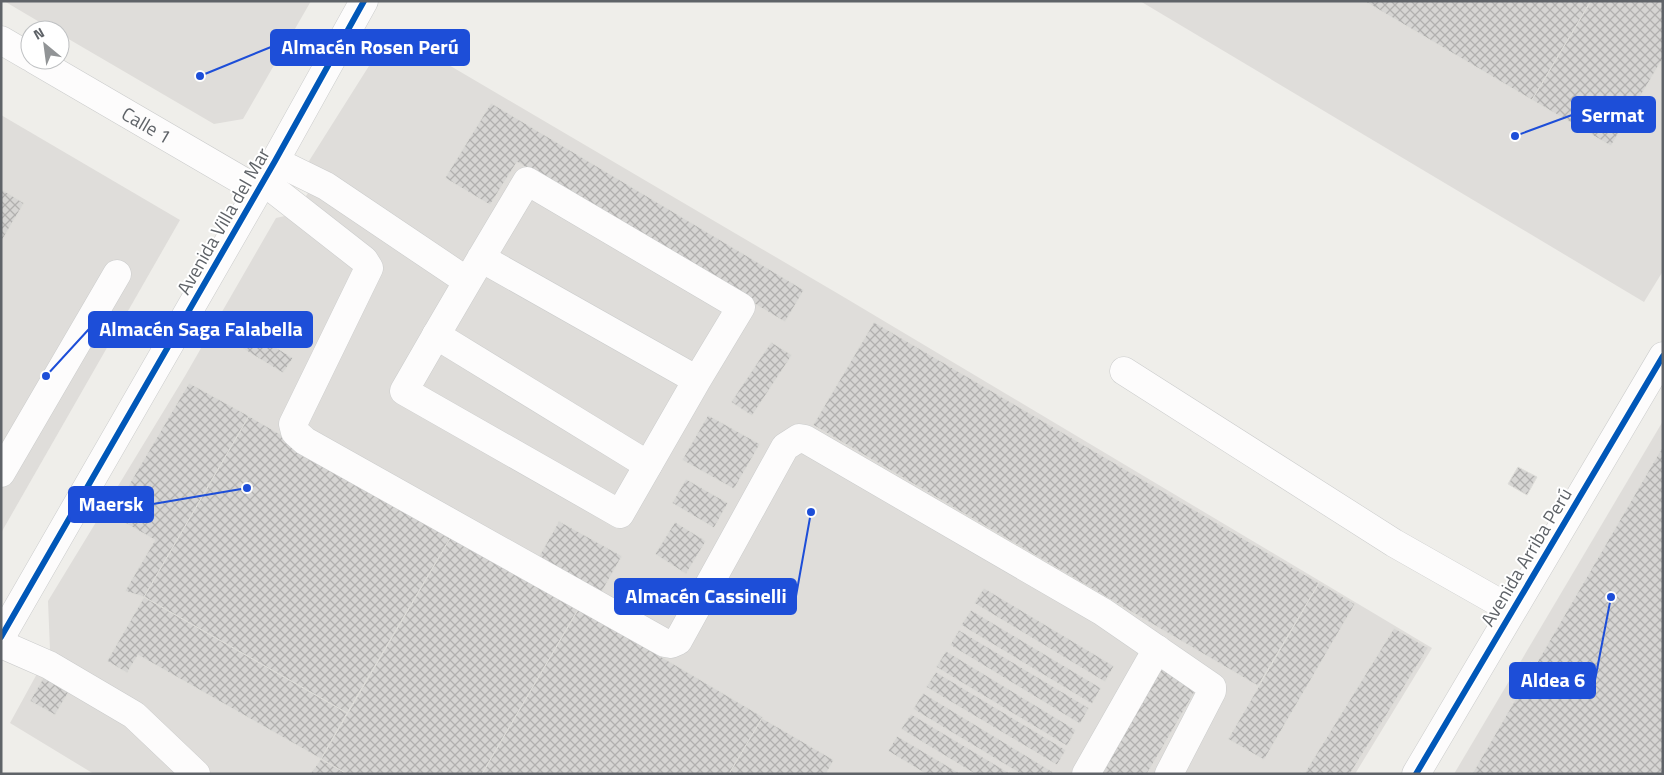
<svg xmlns="http://www.w3.org/2000/svg" width="1664" height="775" viewBox="0 0 1664 775" font-family="'Titillium Web',sans-serif">
  <style>
    .industrial { fill: #dfddda }
    .building { fill: url(#building-cross-hatch); stroke: #deddd9 }
    .lines { fill: none; stroke-linecap: round; stroke-linejoin: round }
    .minor-casing { stroke: #cbcccc; stroke-width: 29 }
    .minor { stroke: #fdfcfc; stroke-width: 28 }
    .cycleway-casing { stroke: #fff; stroke-width: 9 }
    .cycleway { stroke: #0057b8; stroke-width: 6 }
    .labels { text-anchor: middle; stroke-width: 4; stroke-linejoin: round; paint-order: stroke }
    .street-label { font-size: 19px; fill: #5f6368; stroke: #fff }
    .leader { fill: none; stroke: #1d4ed8; stroke-width: 2 }
    .callout-dot { fill: #1d4ed8; stroke: #fff; stroke-width: 2 }
    .callout { fill: #1d4ed8; stroke: #1d4ed8; stroke-width: 2 }
    .callout-label { font-size: 20px; text-anchor: middle; font-weight: bold; fill: #fff }
  </style>
  <defs>
    <pattern id="building-cross-hatch" width="8" height="8" patternUnits="userSpaceOnUse" patternTransform="scale(1.25)"><rect width="8" height="8" fill="#d6d5d3"/><path d="M0 0l8 8M0 8l8-8" fill="none" stroke="#b1b0af"/></pattern>
  </defs>
  <rect width="100%" height="100%" fill="#efeeea"/>
  <g class="industrial">
    <polygon points="4,1 311,1 243,119 214,124 60,34 60,30 53,30"/>
    <polygon points="1140,1 1663,1 1663,271 1644,302"/>
    <polygon points="391,31 842,296 1432,648 1355,774 94,774 10,723 50,650 48,601 185,376 276,218 294,214 316,181 309,161"/>
    <polygon points="1,115 180,220 1,533"/>
    <polygon points="1663,421 1663,774 1454,774"/>
  </g>
  <g class="building">
    <polygon points="1364,1 1591,1 1532,100"/>
    <polygon points="1591,1 1663,1 1663,58 1611,146 1532,100"/>
    <polygon points="491,103 804,290 785,322 517,162 490,205 445,178"/>
    <polygon points="1,189 24,203 1,242"/>
    <polygon points="227,317 293,358 283,373 217,333"/>
    <polygon points="874,322 1319,583 1258,686 813,425"/>
    <polygon points="771,342 792,355 752,416 731,402"/>
    <polygon points="189,383 249,416 144,597 125,591 155,540 111,515"/>
    <polygon points="708,415 760,444 734,489 682,460"/>
    <polygon points="249,416 452,535 347,713 144,597"/>
    <polygon points="1663,446 1663,774 1472,774"/>
    <polygon points="1518,467 1537,477 1527,495 1508,484"/>
    <polygon points="686,479 728,503 714,528 672,503"/>
    <polygon points="559,521 622,556 600,595 537,560"/>
    <polygon points="675,522 706,541 686,574 655,554"/>
    <polygon points="452,535 579,608 482,774 347,774 321,759"/>
    <polygon points="1319,583 1355,604 1264,760 1228,739"/>
    <polygon points="984,588 1114,666 1105,682 974,603"/>
    <polygon points="144,597 347,713 321,759 138,655 127,673 107,661"/>
    <polygon points="579,608 763,717 729,774 482,774"/>
    <polygon points="971,610 1101,688 1092,704 961,625"/>
    <polygon points="1394,628 1428,648 1350,774 1304,774"/>
    <polygon points="959,630 1089,708 1080,724 950,645"/>
    <polygon points="946,651 1076,730 1067,746 936,667"/>
    <polygon points="1159,667 1197,688 1147,774 1097,774"/>
    <polygon points="49,668 74,683 55,715 30,701"/>
    <polygon points="936,672 1066,750 1057,765 926,687"/>
    <polygon points="923,693 1053,772 1052,774 1021,774 913,709"/>
    <polygon points="911,714 1011,774 975,774 901,729"/>
    <polygon points="762,718 834,760 826,774 729,774"/>
    <polygon points="897,736 961,774 926,774 888,751"/>
    <polygon points="321,759 347,774 310,774"/>
  </g>
  <g class="lines">
    <defs>
      <g id="minor">
        <polyline points="1,40 30,57"/>
        <path id="s1" d="M35,60L258,190"/>
        <polyline points="275,161 326,186 467,281"/>
        <polyline points="263,181 364,260 369,268 293,424 295,432 305,441 665,643 671,644 678,641 785,447 799,438 805,439 1103,612 1212,687 1212,691 1169,774"/>
        <path d="M481,258L697,380L620,514L404,391C444,321 485,251 527,181L741,307L697,380"/>
        <polyline points="436,335 648,465"/>
        <polyline points="1124,371 1394,543 1512,610"/>
        <polyline points="1,473 117,274"/>
        <polyline points="1,637 275,161 364,1"/>
        <polyline points="1,644 49,665 134,715 196,774"/>
        <polyline points="1086,774 1157,649"/>
        <polyline points="1416,774 1663,356"/>
      </g>
    </defs>
    <use href="#minor" class="minor-casing"/>
    <use href="#minor" class="minor"/>
    <defs>
      <g id="cycleway">
        <polyline points="1,637 275,161 364,1"/>
        <polyline points="1416,774 1663,356"/>
      </g>
    </defs>
    <use href="#cycleway" class="cycleway-casing"/>
    <use href="#cycleway" class="cycleway"/>
  </g>
  <g class="labels">
    <g class="street-label">
      <text dy="7" stroke="none"><textPath href="#s1" startOffset="129">Calle 1</textPath></text>
      <text transform="translate(223 221) rotate(-60)" y="7">Avenida Villa del Mar</text>
      <text transform="translate(1526 557) rotate(-59)" y="7">Avenida Arriba Perú</text>
    </g>
  </g>
  <path class="leader" d="M200 76L271 47M1515 136L1572 115M46 376L89 329M247 488L153 504M811 512L796 596M1611 597L1595 680"/>
  <g class="callout-dot">
    <circle cx="200" cy="76" r="5"/>
    <circle cx="1515" cy="136" r="5"/>
    <circle cx="46" cy="376" r="5"/>
    <circle cx="247" cy="488" r="5"/>
    <circle cx="811" cy="512" r="5"/>
    <circle cx="1611" cy="597" r="5"/>
  </g>
  <g class="callout">
    <rect x="271" y="30" width="198" height="35" rx="5"/>
    <rect x="1572" y="97" width="83" height="35" rx="5"/>
    <rect x="89" y="312" width="223" height="35" rx="5"/>
    <rect x="69" y="487" width="84" height="35" rx="5"/>
    <rect x="615" y="579" width="181" height="35" rx="5"/>
    <rect x="1510" y="663" width="85" height="35" rx="5"/>
  </g>
  <g class="callout-label">
    <text x="370" y="54">Almacén Rosen Perú</text>
    <text x="1613" y="122">Sermat</text>
    <text x="201" y="336">Almacén Saga Falabella</text>
    <text x="111" y="511">Maersk</text>
    <text x="706" y="603">Almacén Cassinelli</text>
    <text x="1553" y="687">Aldea 6</text>
  </g>
  <rect width="1664" height="775" fill="none" stroke="#5f6368" stroke-width="5"/>
  <g transform="translate(45 45) rotate(331)"><circle r="24" fill="#ffffff" stroke="#bfc1c3"/>
  <path d="M0-4L9 19L0 12L-9 19Z" fill="#919496"/>
  <text y="-8" font-size="14" font-weight="bold" text-anchor="middle" fill="#5f6368">N</text>
  </g>
</svg>
